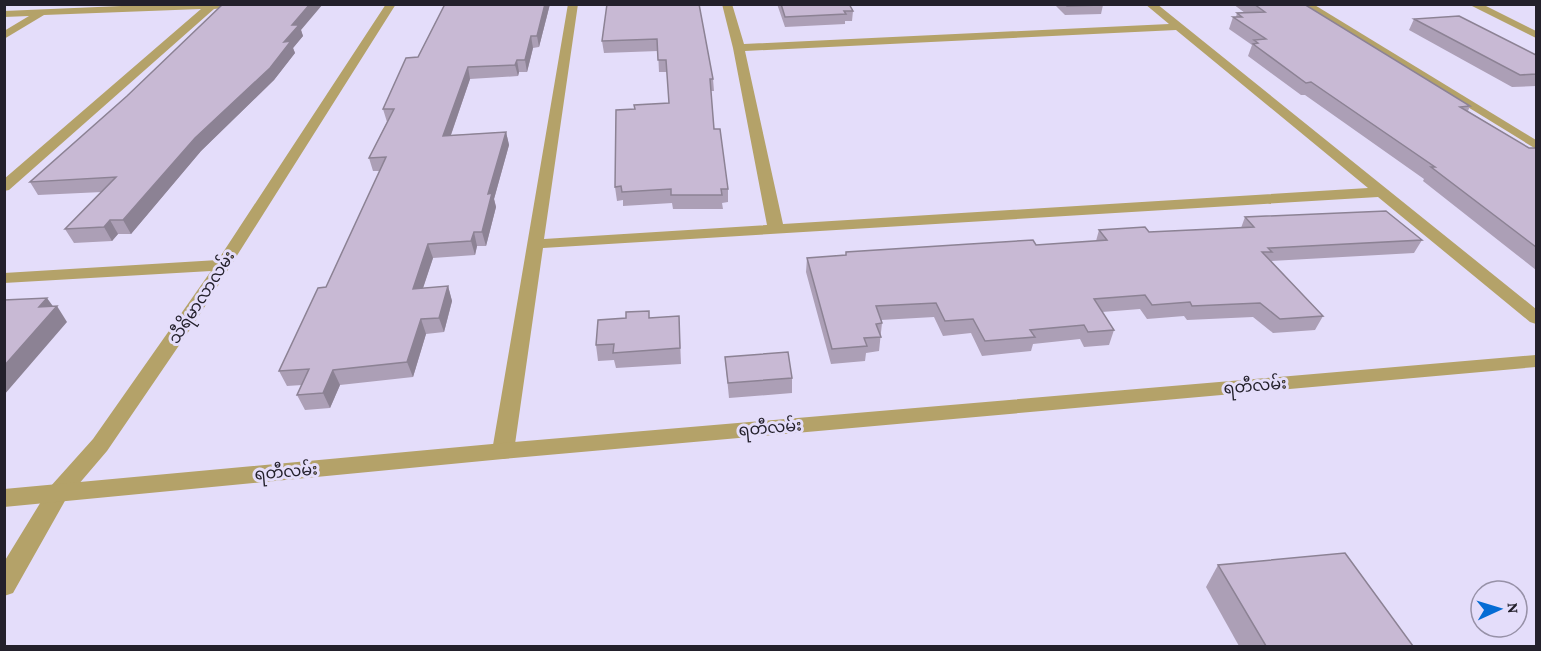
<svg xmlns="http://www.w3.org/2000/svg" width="1541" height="651" viewBox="0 0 1541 651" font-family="'Crimson Pro','Noto Sans Myanmar',serif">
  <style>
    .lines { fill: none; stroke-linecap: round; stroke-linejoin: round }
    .minor { fill: #b4a269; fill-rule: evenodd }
    .tertiary { fill: #b4a269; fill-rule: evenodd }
    .wall { fill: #ac9fb6 }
    .shaded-wall { fill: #8c8294 }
    .building { fill: #c8b9d4; stroke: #8c8294; stroke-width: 1.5 }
    .labels { text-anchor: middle; stroke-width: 6; stroke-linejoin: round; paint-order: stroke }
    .street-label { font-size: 16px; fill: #23202b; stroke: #e4ddfa }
  </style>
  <rect width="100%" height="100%" fill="#e4ddfa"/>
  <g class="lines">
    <g class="minor">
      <polygon points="168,4 262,4 214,9 9,190 4,191 4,179 201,9 44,15 4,39 4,31 29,16 4,17 4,11"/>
      <polygon points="386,4 396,4 195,322 107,451 66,499 13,593 4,596 4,562 50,487 93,439 211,271 4,283 4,273 218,260"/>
      <path d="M568,4H578L544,239L767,225L733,48L722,4H732L744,44L1169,24L1145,4H1157L1536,309V324L1530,322L1378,197L543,248L514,451L510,457L503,459L496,457L492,451ZM1176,30L1368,188L783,224L745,51Z"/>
      <polygon points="1300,4 1313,4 1536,140 1536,149"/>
      <polygon points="1468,4 1482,4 1536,31 1536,38"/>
    </g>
    <polygon class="tertiary" points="1536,355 1536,367 503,459 4,507 4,489 503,443"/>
  </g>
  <g class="wall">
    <polygon points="445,4 550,4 539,47 533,48 527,72 519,72 518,76 470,79 451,135 506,132 509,145 494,199 496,207 486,246 477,246 475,255 433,258 423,288 448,286 452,301 444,332 426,334 413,377 340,385 330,408 305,410 297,395 302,385 287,386 279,371 326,287 380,171 373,171 369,158 387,122 383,109 418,57"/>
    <polygon points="607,4 713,79 714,91 711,91 714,129 728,189 728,202 722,203 723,209 673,209 672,203 623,206 623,200 617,201 615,187 635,109 669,103 667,72 659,72 658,51 604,53 602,41"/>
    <polygon points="777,4 849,4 853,11 852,21 845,21 845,24 785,27"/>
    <polygon points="1054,4 1103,4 1103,5 1101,14 1065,15"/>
    <polygon points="1233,4 1304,4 1470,106 1468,111 1529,148 1536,148 1536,270 1423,181 1424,179 1305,95 1301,95 1248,56 1252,45 1229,29 1233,17 1236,17 1237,13 1245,13"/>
    <polygon points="1414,19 1536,55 1536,86 1512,87 1409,30"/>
    <polygon points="301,30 303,36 293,48 295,53 274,80 201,151 131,234 118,234 112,241 74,243 65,229 102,192 38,195 30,182"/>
    <polygon points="1245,217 1422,240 1414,253 1271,261 1323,316 1315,330 1273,333 1253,317 1187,320 1184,316 1147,319 1140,309 1102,312 1114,330 1109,345 1084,347 1080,339 1033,344 1031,351 982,356 971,333 943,336 934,317 881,320 882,323 879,351 866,353 865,361 831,364 806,272 807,258 846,255 846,252 1036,245 1096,241 1099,230 1149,232 1241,228"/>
    <polygon points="679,316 681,364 616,368 614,360 598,361 596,345 650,318"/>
    <polygon points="725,357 792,378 792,393 729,398"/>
    <polygon points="1218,565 1413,646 1239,646 1206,587"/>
  </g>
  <g class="shaded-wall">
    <polygon points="310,4 323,4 301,30 303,36 293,48 295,53 274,80 201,151 131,234 123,220 195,138 284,42 292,25"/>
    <polygon points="545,4 550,4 539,47 537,36"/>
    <polygon points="531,36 533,48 527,72 525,60"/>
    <polygon points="517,60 519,72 518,76 515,65"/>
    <polygon points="468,67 470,79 446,149 443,136"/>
    <polygon points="506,132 509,145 494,199 496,207 486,246 482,232 488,194"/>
    <polygon points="110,220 118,234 112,241 104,227"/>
    <polygon points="474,232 477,246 475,255 471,241"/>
    <polygon points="428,244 433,258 418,303 413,289"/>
    <polygon points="448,286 452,301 444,332 439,318"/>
    <polygon points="47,298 55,309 57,306 67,322 4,395 4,366 39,307"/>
    <polygon points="421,319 426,334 413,377 407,362"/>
    <polygon points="333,370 340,385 330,408 323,393"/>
  </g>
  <g class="building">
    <polygon points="223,4 310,4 292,25 299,25 284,42 291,41 270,68 195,138 123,220 110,220 104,227 65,229 116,177 30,182 127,96"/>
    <polygon points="445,4 545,4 537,36 531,36 525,60 517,60 515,65 468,67 443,136 506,132 488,194 492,193 482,232 474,232 471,241 428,244 413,289 448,286 439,318 421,319 407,362 333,370 323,393 297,395 309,369 279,371 318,288 326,287 386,157 369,158 394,109 383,109 406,58 418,57"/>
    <polygon points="607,4 699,4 713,79 710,79 714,129 720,129 728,189 721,189 722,195 671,195 671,189 622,192 621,186 615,187 616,110 635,109 634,105 669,103 666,60 658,60 657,39 602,41"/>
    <polygon points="781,4 849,4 853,11 844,11 846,14 785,17"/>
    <polygon points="1065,4 1103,4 1103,5 1067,6"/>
    <polygon points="1254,4 1304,4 1470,106 1460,107 1529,148 1536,148 1536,247 1431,167 1435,167 1311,82 1306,83 1253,44 1258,43 1254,40 1266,39 1233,17 1242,17 1237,13 1265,12"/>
    <polygon points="1459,16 1536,55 1536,74 1520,75 1414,19"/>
    <polygon points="1386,211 1422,240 1268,248 1272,252 1262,252 1323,316 1280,319 1260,303 1192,306 1190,302 1152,305 1145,295 1094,299 1114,330 1088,332 1084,325 1030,330 1035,337 985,341 973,319 945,321 936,303 876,306 882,323 876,324 881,337 864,338 867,346 832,349 807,258 846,255 846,252 970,244 1033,240 1036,245 1107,240 1099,230 1145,227 1149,232 1254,227 1245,217"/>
    <polygon points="47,298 39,307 57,306 4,366 4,300"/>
    <polygon points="649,311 649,318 679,316 680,348 613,353 614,344 596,345 598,320 626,318 626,312"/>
    <polygon points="788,352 792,378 728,383 725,357"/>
    <polygon points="1345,553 1413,646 1266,646 1218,565"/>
  </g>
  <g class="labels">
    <g class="street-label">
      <text transform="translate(201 297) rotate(-57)" y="6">သီရိမာလာလမ်း</text>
      <text transform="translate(1255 385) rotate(-5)" y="6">ရတီလမ်း</text>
      <text transform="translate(770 427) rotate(-5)" y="6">ရတီလမ်း</text>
      <text transform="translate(286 471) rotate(-5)" y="6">ရတီလမ်း</text>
    </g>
  </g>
  <rect width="1541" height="651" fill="none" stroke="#23202b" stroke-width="12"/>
  <g transform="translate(1499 609) rotate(86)"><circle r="28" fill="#e4ddfa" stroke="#9791a7" stroke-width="1.5"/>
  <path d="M0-4.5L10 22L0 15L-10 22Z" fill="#056cd4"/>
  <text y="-9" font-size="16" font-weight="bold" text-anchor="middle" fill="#23202b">N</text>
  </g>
</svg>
